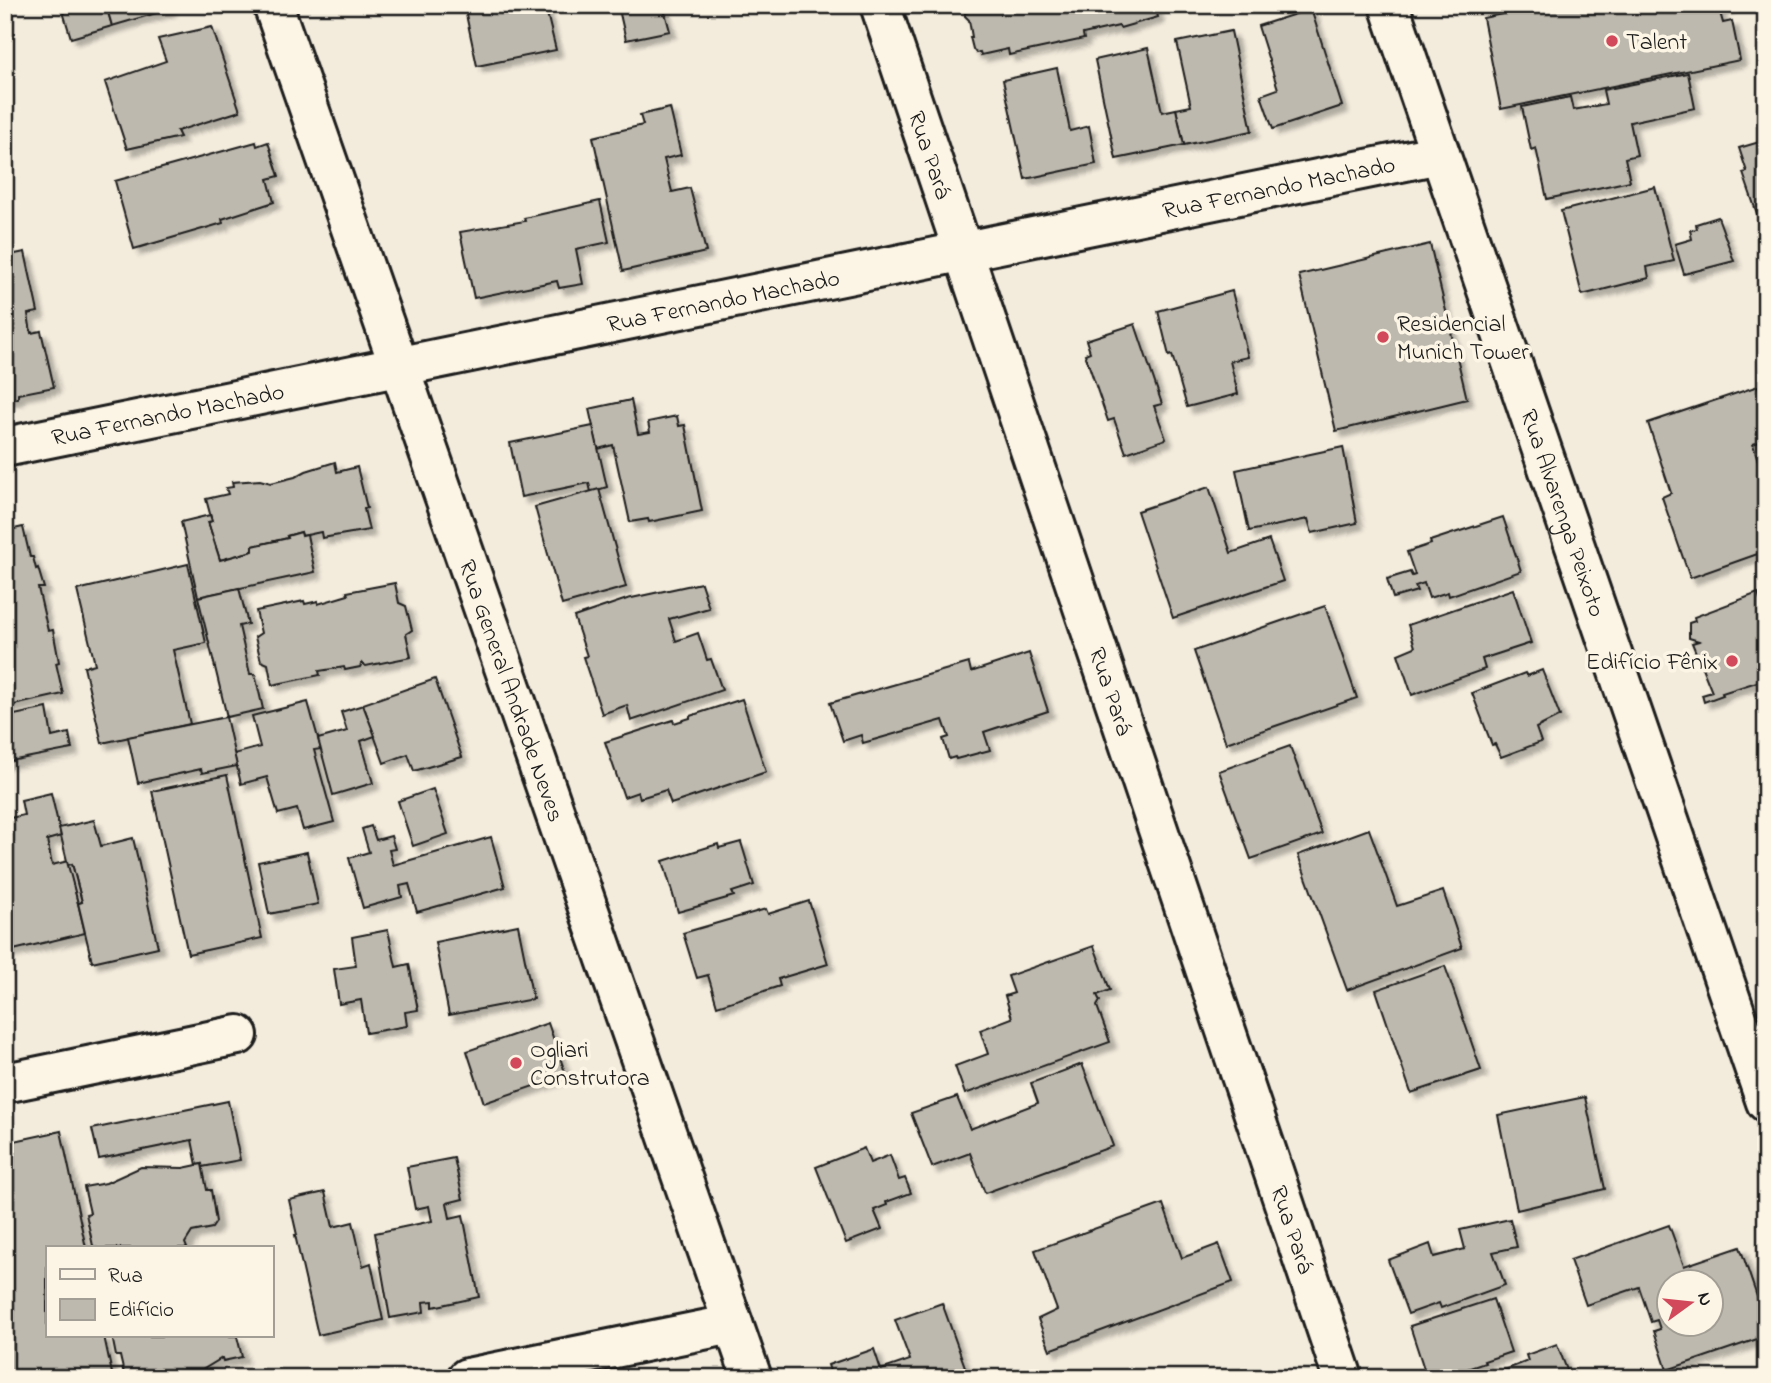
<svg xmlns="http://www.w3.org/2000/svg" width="1771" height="1383" viewBox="0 0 1771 1383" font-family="'Indie Flower',sans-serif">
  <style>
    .building { fill: #beb9ae; stroke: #1c1c1c; stroke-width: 2; fill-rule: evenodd; filter: url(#shadow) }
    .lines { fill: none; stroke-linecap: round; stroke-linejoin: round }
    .street-casing { stroke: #1c1c1c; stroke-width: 44 }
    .street { stroke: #fcf5e5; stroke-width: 38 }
    .poi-dot { fill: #d1495b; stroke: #fcf5e5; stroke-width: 2.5 }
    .labels { text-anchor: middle; stroke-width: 7; stroke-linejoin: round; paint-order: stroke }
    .poi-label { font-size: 24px; fill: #1c1c1c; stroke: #fcf5e5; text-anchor: start }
    .street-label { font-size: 24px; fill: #1c1c1c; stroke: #fcf5e5 }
  </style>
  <defs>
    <filter id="shadow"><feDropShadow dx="6" dy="6" stdDeviation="2" flood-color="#0004"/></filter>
  </defs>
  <rect width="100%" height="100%" fill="#f3ecdd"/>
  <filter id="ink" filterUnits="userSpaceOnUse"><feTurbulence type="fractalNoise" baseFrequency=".0143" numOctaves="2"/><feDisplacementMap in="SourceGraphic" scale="14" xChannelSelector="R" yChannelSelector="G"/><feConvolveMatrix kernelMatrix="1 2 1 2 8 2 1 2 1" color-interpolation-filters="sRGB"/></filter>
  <g filter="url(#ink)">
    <g class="building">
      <polygon points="61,5 106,5 112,26 71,38"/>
      <polygon points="106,5 169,5 170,9 112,26"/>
      <polygon points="464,5 545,5 556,50 477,66"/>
      <polygon points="618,5 659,5 660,10 664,9 670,31 626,40"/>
      <polygon points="966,5 1155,5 1158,17 1120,28 1119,26 1083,34 1084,39 1009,55 1008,49 981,55 980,52 976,53 973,49 970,37 972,37 969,20 965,16 965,13 968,12"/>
      <polygon points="1546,5 1730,5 1719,9 1723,23 1732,21 1740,60 1501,109 1483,18"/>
      <polygon points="1311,9 1342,106 1273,129 1261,95 1278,89 1258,26"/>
      <polygon points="212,27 240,111 177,131 180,137 127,149 105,82 166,61 158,39"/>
      <polygon points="1231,31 1252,131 1184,145 1176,109 1191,106 1177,42"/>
      <polygon points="1148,48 1162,112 1176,109 1184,145 1116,159 1095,60"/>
      <polygon points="1057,68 1070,131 1089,126 1096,164 1025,179 1003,80"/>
      <polygon points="1688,73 1695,108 1630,122 1637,155 1625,158 1630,181 1547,199 1536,148 1531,150 1522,107 1570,97 1573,110 1606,104 1603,90"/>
      <polygon points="670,108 681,155 664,159 672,192 690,188 706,252 623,271 593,137 643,125 640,115"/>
      <polygon points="1766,140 1766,240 1743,173 1747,172 1739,148"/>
      <polygon points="256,142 257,146 268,142 279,176 268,179 274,202 222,219 223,223 134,249 115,181"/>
      <polygon points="1655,187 1674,261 1647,267 1649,278 1582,295 1561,211"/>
      <polygon points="600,201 609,242 576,249 583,284 559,288 557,281 474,298 460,232 525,221 524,218"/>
      <polygon points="1718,217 1734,261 1684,274 1675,244 1692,239 1690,230 1697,229 1696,224"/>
      <polygon points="1430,244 1467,399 1336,431 1299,275"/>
      <polygon points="25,252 38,312 28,314 31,333 41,331 54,387 18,394 18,398 5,400 5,256"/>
      <polygon points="1232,291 1248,357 1230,361 1238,394 1187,407 1172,355 1169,356 1158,311"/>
      <polygon points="1135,324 1162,404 1154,406 1166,439 1126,453 1114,419 1108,421 1085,354 1090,352 1086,340"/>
      <polygon points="1758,386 1766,409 1766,440 1753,444 1761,471 1766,469 1766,551 1690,578 1662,497 1671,493 1648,423"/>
      <polygon points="631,400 638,434 650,432 648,422 677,416 679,426 685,425 702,511 649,522 648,519 630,522 613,445 598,449 589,409"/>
      <polygon points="593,426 607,487 591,492 589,483 521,497 510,443"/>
      <polygon points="1343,447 1357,523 1312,533 1308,519 1249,531 1236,470"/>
      <polygon points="335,462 337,472 357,467 367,508 364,509 369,530 322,538 321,532 302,536 301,532 287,536 288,538 253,546 253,551 220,560 208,522 212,521 206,499 228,494 226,488 233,487 232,482 260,480 271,483 295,477 306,471"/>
      <polygon points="1209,487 1231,553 1269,540 1283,581 1173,618 1137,511"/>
      <polygon points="599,489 626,587 562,605 535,507"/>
      <polygon points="210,515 212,521 208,522 220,560 253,551 253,546 288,538 287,536 301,532 302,536 307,535 315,572 198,597 181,522"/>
      <polygon points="1503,517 1521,571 1449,596 1448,592 1429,598 1424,583 1415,586 1417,591 1393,598 1387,579 1410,572 1412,576 1415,575 1407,552 1431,544 1430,541"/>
      <polygon points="23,527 30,557 33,557 36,569 38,568 44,588 38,588 48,631 53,630 59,662 56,663 63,694 5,707 5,531"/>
      <polygon points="188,564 206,643 173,650 190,724 102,743 84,667 95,664 77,590"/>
      <polygon points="395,583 399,603 406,606 412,630 406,634 411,657 366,666 362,663 360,667 345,670 344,667 319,671 320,675 272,685 268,664 261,661 255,637 261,633 256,611 304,601 305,604 318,601 318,604 348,595 347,592"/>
      <polygon points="701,583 709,608 669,619 676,641 698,633 707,660 711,659 722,690 631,721 627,705 602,714 583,657 587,656 574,617 627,599"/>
      <polygon points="239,588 248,624 239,626 250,674 255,674 263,709 227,717 198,597"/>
      <polygon points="1513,589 1531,643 1482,659 1485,669 1412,695 1398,654 1415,647 1408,625"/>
      <polygon points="1758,593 1760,600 1766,598 1766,679 1722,693 1723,695 1704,702 1702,695 1712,692 1692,643 1699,641 1689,638 1689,623 1695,621 1694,617"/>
      <polygon points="1325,606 1357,698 1226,743 1194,651"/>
      <polygon points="1029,653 1048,711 984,732 990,750 956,759 955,757 949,759 943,739 949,737 943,720 863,743 861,735 843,741 830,703 969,663 971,672"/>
      <polygon points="1542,670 1560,716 1536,728 1541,742 1501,757 1495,744 1492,745 1472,693 1525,673 1527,676"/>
      <polygon points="435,679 462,757 414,771 408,754 384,763 363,704"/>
      <polygon points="742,699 766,772 671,804 666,790 640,798 638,792 624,797 605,742 673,720 674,723 690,718 690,716"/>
      <polygon points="308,702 321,749 314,750 334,822 303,830 297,809 278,814 267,777 241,784 234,754 260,747 252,716"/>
      <polygon points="363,705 375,736 361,741 373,783 333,795 318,739 347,731 341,712"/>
      <polygon points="47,708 52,737 69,733 72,749 5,762 5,717"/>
      <polygon points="226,717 237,766 202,773 201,769 138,783 128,737"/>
      <polygon points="1290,746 1322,834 1251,859 1219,771"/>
      <polygon points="227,775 262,938 188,954 152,791"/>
      <polygon points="433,789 448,834 413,846 398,801"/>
      <polygon points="51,793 61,836 47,840 52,865 68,861 85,933 5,952 5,819 24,815 21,800"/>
      <polygon points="94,820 101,846 133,838 158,947 92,962 78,903 82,902 72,864 68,865 59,828"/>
      <polygon points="371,826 376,840 391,836 395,849 389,850 393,865 491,837 505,887 417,912 409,884 400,886 402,897 363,908 349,858 369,852 362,829"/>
      <polygon points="1369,829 1397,906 1443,891 1462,948 1347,990 1298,855"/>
      <polygon points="741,842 754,885 732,892 734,896 678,912 663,861 718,844 719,848"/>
      <polygon points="307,852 318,904 269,914 258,862"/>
      <polygon points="72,864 82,902 78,903 68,865"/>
      <polygon points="809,901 828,964 778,979 780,986 717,1006 708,975 697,978 683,933 766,909 768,914"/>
      <polygon points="518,925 533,999 449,1015 435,942"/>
      <polygon points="388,930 396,967 409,964 418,1010 405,1012 407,1026 366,1033 361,1000 339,1004 334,969 356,966 352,937"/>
      <polygon points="1094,946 1110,990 1097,995 1100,1001 1097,1006 1110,1042 965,1094 955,1066 988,1054 980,1030 1012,1018 1005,996 1014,993 1008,976"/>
      <polygon points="1445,966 1481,1070 1411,1093 1376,990"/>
      <polygon points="548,1023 566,1075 484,1103 467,1051"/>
      <polygon points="1082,1064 1113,1146 985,1193 970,1153 932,1167 911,1113 957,1097 970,1129 1038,1103 1031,1083"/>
      <polygon points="1585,1097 1605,1189 1517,1210 1498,1115"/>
      <polygon points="228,1101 240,1160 202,1167 202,1164 197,1165 192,1140 99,1159 92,1129"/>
      <polygon points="61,1131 86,1248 47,1248 47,1336 104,1336 113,1378 7,1378 5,1369 5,1143"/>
      <polygon points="864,1148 870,1163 890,1155 899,1180 905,1178 911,1193 886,1202 887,1205 874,1210 882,1229 846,1243 816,1167"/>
      <polygon points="454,1158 463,1199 447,1203 450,1218 463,1215 479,1297 433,1307 433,1301 423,1302 424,1312 390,1318 375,1233 432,1221 429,1206 415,1209 407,1167"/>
      <polygon points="202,1164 207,1190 211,1190 216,1222 212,1228 192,1232 185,1243 187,1248 97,1248 93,1246 86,1214 90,1213 84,1187 106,1183 141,1167 183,1168"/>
      <polygon points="325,1192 333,1227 353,1222 363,1266 371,1263 383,1320 318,1335 295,1235 297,1235 289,1200"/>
      <polygon points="1163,1204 1182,1258 1219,1244 1233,1282 1050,1350 1038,1319 1057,1310 1035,1250"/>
      <polygon points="1510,1219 1517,1247 1493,1252 1505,1285 1441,1308 1439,1303 1408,1314 1388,1260 1430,1244 1434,1257 1465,1249 1460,1230"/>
      <path d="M1669,1225L1684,1266L1740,1247L1766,1323V1336L1667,1370L1654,1331L1660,1329L1657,1320L1651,1322L1639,1287L1586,1305L1570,1260ZM1670,1282H1712V1324H1670Z"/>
      <polygon points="1493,1299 1511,1352 1484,1361 1485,1363 1440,1378 1427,1378 1410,1326"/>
      <polygon points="942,1303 969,1378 832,1378 828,1365 874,1349 881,1370 910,1360 895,1320"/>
      <polygon points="112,1336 237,1336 242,1357 223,1361 222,1358 189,1378 125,1378 120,1356 116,1356"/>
      <polygon points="1557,1344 1570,1378 1484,1378 1528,1361 1526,1355"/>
    </g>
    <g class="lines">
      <defs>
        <g id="street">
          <path id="s1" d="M273,5L752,1378"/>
          <path id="s2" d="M880,5L1343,1378"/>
          <path id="s3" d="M1389,5L1766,1102"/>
          <path id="s4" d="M5,447L1440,154"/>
          <polyline points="5,1083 238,1035"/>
          <polyline points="467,1378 733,1324"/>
        </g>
      </defs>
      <use href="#street" class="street-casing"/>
      <use href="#street" class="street"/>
    </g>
  </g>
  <g class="poi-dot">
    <circle cx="1612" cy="41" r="7"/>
    <circle cx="1383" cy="337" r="7"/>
    <circle cx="1732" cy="661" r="7"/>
    <circle cx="516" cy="1063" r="7"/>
  </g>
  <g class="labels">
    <g class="poi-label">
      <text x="1626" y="49">Talent</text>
      <text x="1397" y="331">Residencial<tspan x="1397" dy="28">Munich Tower</tspan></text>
      <text x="1718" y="669" text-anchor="end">Edifício Fênix</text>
      <text x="530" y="1057">Ogliari<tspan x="530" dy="28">Construtora</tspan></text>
    </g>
    <g class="street-label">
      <text dy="8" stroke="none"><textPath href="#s2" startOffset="158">Rua Pará</textPath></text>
      <text dy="8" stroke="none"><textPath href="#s4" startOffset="1300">Rua Fernando Machado</textPath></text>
      <text dy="8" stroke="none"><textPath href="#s4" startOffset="733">Rua Fernando Machado</textPath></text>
      <text dy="8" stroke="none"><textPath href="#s4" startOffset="166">Rua Fernando Machado</textPath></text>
      <text dy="8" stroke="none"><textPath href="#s3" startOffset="537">Rua Alvarenga Peixoto</textPath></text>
      <text dy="8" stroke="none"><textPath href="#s1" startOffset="726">Rua General Andrade Neves</textPath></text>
      <text dy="8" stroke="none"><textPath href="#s2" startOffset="724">Rua Pará</textPath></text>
      <text dy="8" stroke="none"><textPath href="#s2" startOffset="1292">Rua Pará</textPath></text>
    </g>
  </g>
  <rect width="1771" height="1383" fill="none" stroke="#fcf5e5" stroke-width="28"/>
  <rect x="14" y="14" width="1743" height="1355" fill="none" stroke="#1c1c1c" stroke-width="2.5" filter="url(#ink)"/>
  <rect x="46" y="1246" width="228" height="91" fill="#fcf5e5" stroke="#a29e95" stroke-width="2"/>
  <rect x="60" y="1269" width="35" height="10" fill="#fcf5e5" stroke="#a29e95" stroke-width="2"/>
  <text x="108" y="1282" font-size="21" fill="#1c1c1c">Rua</text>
  <rect x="60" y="1299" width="35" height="21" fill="#beb9ae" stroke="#a29e95" stroke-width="2"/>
  <text x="108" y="1316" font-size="21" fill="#1c1c1c">Edifício</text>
  <g transform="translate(1690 1303) rotate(75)"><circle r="33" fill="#fcf5e5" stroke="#a29e95" stroke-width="2"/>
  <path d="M0-5L12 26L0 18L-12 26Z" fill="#d1495b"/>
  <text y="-10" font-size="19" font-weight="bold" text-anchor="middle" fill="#1c1c1c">N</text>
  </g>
</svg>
